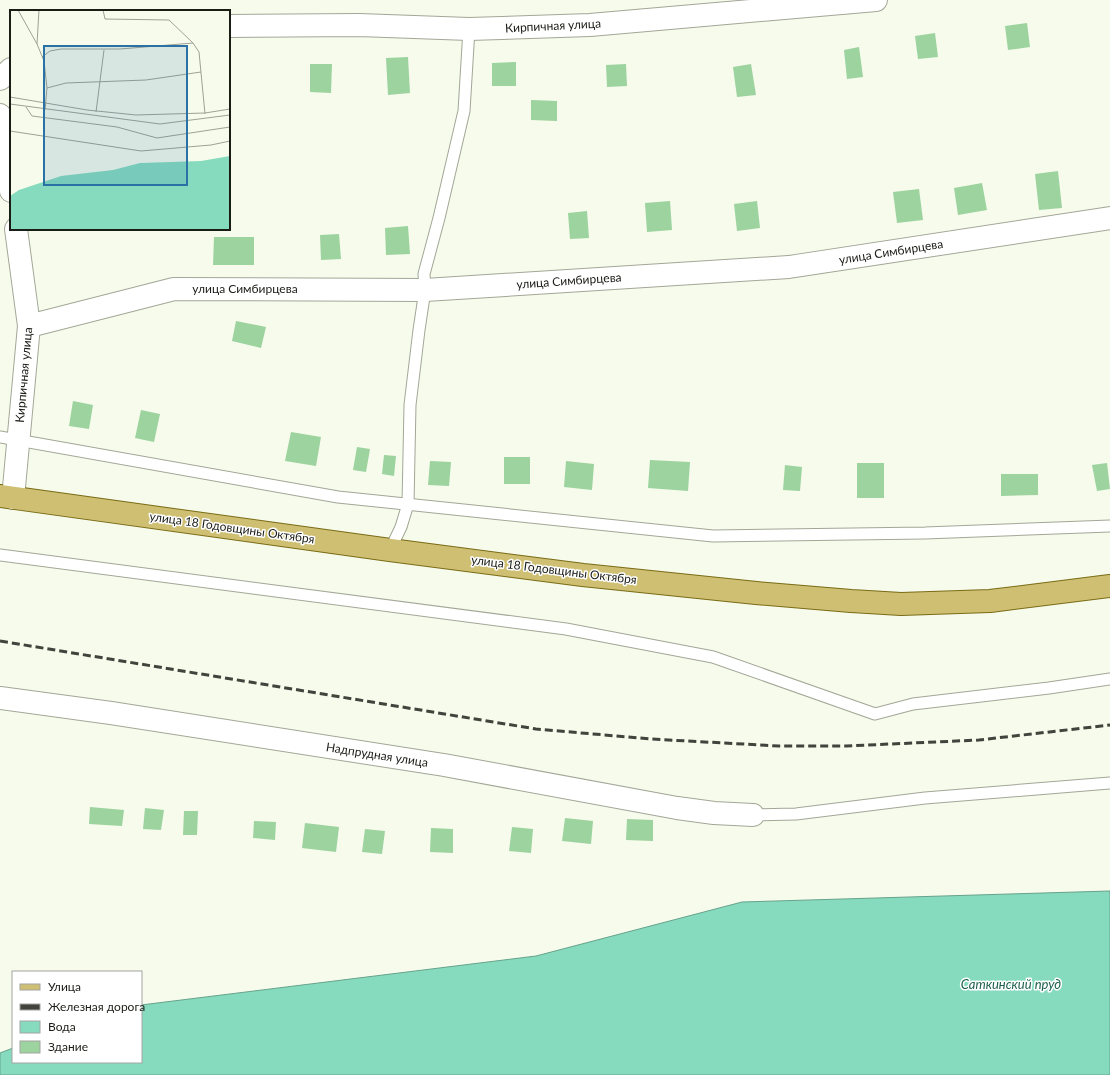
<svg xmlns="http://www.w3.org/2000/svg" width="1110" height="1075" viewBox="0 0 1110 1075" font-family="Lato,sans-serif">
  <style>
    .water { fill: #86dbbe; stroke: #66a28c }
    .building { fill: #9cd39f }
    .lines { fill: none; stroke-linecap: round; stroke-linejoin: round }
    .lane-casing { stroke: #a2a797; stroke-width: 13 }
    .street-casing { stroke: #a2a797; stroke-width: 24 }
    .primary-casing { stroke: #7a6b15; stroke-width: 24 }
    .lane { stroke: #fff; stroke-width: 11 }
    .street { stroke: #fff; stroke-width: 22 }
    .primary { stroke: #cebf73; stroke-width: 22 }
    .rail { stroke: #41433c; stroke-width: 3; stroke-dasharray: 8 4; stroke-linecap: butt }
    .labels { text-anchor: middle; stroke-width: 3; stroke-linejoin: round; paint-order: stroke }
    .street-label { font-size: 12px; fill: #1a1c16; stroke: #fff }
    .water-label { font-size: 13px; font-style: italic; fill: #1e604d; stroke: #fff }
    .inset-road { fill: none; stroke: #9ea296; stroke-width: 1 }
    .view { fill: #2a71a5; fill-opacity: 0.15; stroke: #2a71a5; stroke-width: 2 }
    .inset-edge { fill: none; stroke: #1a1c16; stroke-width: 2 }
  </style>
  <rect width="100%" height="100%" fill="#f6fbeb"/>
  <polygon class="water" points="1110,891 1110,1075 0,1075 0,1053 13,1048 13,1062 141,1062 141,1005 536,956 742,902"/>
  <g class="building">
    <polygon points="1027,23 1030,47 1008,50 1005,26"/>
    <polygon points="935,33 938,57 918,59 915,36"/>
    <polygon points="859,47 863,77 847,79 844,50"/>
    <polygon points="408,57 410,93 388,95 386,58"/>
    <polygon points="516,62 516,86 492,86 492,63"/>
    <polygon points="310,64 332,64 331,93 310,92"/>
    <polygon points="626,64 627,86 607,87 606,65"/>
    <polygon points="751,64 756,95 737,97 733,67"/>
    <polygon points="531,100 557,101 557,121 531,120"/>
    <polygon points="1058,171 1062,208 1039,210 1035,174"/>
    <polygon points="982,183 987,210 958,215 954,188"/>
    <polygon points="919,189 923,220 897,223 893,192"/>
    <polygon points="670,201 672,230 647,232 645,203"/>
    <polygon points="757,201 760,228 737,231 734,204"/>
    <polygon points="587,211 589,238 570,239 568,213"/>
    <polygon points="408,226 410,254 386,255 385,228"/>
    <polygon points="339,234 341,259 321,260 320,235"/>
    <polygon points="214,237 254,237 254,265 213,265"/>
    <polygon points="236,321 266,327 261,348 232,341"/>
    <polygon points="73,401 93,405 89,429 69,426"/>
    <polygon points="141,410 160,414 154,442 135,438"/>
    <polygon points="291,432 321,437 316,466 285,461"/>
    <polygon points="357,447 370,449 366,472 353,470"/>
    <polygon points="384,455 396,456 394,476 382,474"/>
    <rect x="504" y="457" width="26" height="27"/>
    <polygon points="650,460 690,462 688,491 648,488"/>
    <polygon points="430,461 451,462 449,486 428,485"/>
    <polygon points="566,461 594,464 592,490 564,487"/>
    <rect x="857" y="463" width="27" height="35"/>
    <polygon points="1107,463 1110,489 1097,491 1092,465"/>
    <polygon points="785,465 802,467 800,491 783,490"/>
    <polygon points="1001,474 1038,474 1038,495 1001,496"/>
    <polygon points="90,807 124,810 122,826 89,824"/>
    <polygon points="145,808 164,810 161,830 143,829"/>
    <polygon points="184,811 198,811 197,835 183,835"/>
    <polygon points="565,818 593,821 591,844 562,841"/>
    <polygon points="627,819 653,820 653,841 626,840"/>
    <polygon points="254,821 276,822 275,840 253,838"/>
    <polygon points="305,823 339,827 336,852 302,848"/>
    <polygon points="512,827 533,829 531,853 509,851"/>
    <polygon points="431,828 453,829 453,853 430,852"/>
    <polygon points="365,829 385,831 382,854 362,852"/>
  </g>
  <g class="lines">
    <defs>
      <g id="lane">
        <polyline points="0,437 338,497 713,536 925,533 1110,526"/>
        <polyline points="390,550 401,527 408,504 410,405 419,330 425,290 424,274 439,218 464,111 469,29"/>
        <polyline points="0,555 566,629 713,657 875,714 913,704 1049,688 1110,679"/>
        <polyline points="753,815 796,814 925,798 1110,783"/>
      </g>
      <g id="street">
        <polyline points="229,26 359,25 469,29 590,25 876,0"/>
        <polyline points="0,79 11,69"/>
        <polyline points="0,115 11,191"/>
        <polyline points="29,326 174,289 425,290 789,267 1110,218"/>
        <polyline points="13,498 29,326 16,229"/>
        <polyline points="0,698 111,713 444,765 677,808 714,813 753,815"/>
      </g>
      <polyline id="primary" points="0,496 390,550 583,575 756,593 851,601 901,604 990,601 1110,586"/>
    </defs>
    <use href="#lane" class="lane-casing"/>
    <use href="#street" class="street-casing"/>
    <use href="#primary" class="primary-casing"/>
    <use href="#lane" class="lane"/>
    <use href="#street" class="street"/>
    <use href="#primary" class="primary"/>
    <polyline class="rail" points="0,641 536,729 651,739 779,746 846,746 979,740 1110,725"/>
  </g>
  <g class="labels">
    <g class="street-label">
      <text transform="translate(553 26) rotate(-3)" y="4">Кирпичная улица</text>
      <text transform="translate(891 252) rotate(-9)" y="4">улица Симбирцева</text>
      <text transform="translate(569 281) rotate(-4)" y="4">улица Симбирцева</text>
      <text x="245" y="293">улица Симбирцева</text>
      <text transform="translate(24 375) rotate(-85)" y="4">Кирпичная улица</text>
      <text transform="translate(232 528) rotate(8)" y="4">улица 18 Годовщины Октября</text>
      <text transform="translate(554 570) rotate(7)" y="4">улица 18 Годовщины Октября</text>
      <text transform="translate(377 755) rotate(9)" y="4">Надпрудная улица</text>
    </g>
    <g class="water-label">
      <text x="1011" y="989">Саткинский пруд</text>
    </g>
  </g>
  <g transform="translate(10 10)">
    <rect width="220" height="220" fill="#f6fbeb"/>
    <path d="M220,146V220H0V186L9,180L51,166L103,160L130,153L191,151Z" fill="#86dbbe"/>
    <path class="inset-road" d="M8,0L27,34M29,0L27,34L34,51L37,78L35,100M93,0L95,9L159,10L183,33L189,42L195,104M32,47L40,41L51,39H110L183,33M37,78L56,73L136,70L191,62M0,87L77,100L126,105L195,103L220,99M0,94L150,114L220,105M16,97L22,106L107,117L147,128L220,117M86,102L94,40M0,121L131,141L201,135L220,131"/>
    <path class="view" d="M34,36H177V175H34Z"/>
    <rect width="220" height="220" class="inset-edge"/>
  </g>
  <rect x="12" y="971" width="130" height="92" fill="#ffffff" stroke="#a3a4a2"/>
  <rect x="20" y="984" width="20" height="6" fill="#cebf73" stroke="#a3a4a2"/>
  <text x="48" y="991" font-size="12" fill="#1a1c16">Улица</text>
  <rect x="20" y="1004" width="20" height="6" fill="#41433c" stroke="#a3a4a2"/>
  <text x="48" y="1011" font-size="12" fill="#1a1c16">Железная дорога</text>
  <rect x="20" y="1021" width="20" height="12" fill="#86dbbe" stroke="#a3a4a2"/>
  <text x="48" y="1031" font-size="12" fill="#1a1c16">Вода</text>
  <rect x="20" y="1041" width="20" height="12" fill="#9cd39f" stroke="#a3a4a2"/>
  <text x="48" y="1051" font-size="12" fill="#1a1c16">Здание</text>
</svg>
